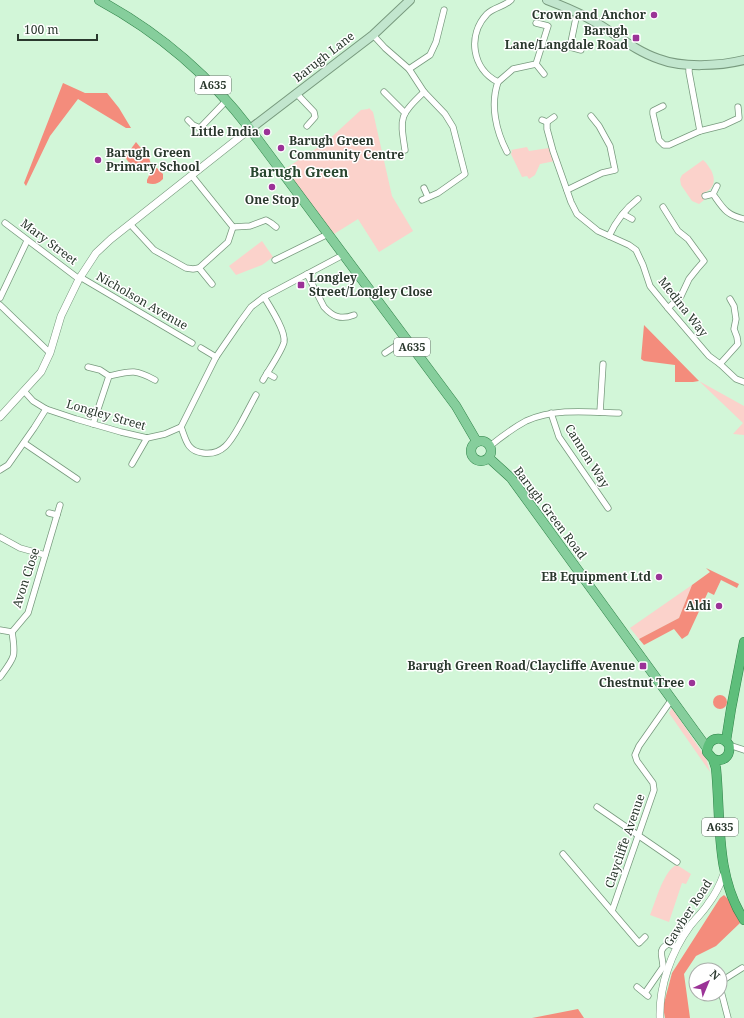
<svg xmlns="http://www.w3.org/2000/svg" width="744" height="1018" viewBox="0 0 744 1018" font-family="'Noto Serif',serif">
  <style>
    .green { fill: #fbd2cb }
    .forest { fill: #f48c7c }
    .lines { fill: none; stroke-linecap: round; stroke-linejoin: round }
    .minor-casing { stroke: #789a7e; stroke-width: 7 }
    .tertiary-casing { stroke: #789a7e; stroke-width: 8 }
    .secondary-casing { stroke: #789a7e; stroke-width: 10 }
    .primary-casing { stroke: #31844a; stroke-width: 10 }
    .trunk-casing { stroke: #31844a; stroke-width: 10 }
    .minor { stroke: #fff; stroke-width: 5.5 }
    .tertiary { stroke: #fff; stroke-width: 7 }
    .secondary { stroke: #c2e6ce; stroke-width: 8 }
    .primary { stroke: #86ce9c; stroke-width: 9 }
    .trunk { stroke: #5ebe7b; stroke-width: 9 }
    .poi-dot { fill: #9b3397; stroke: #fff; stroke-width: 1.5 }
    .labels { text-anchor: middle; stroke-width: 3; stroke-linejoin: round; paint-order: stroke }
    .shield { fill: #fff; stroke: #6a746c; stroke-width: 1 }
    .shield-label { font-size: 11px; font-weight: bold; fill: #2a382d }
    .poi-label { font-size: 12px; font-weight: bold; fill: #2a382d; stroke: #fff; text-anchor: end }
    .street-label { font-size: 12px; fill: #2a382d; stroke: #fff }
    .quarter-label { font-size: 14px; font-weight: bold; fill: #27462e; stroke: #fff }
  </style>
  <rect width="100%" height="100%" fill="#d2f6d8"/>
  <g class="green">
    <polygon points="369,108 373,112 392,196 413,231 379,252 358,219 334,234 285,169 326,142 361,110 368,109"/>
    <polygon points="527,147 529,151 549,148 555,161 540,164 535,175 529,179 527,176 522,177 511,154 512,151 511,150"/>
    <path d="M703,160C707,163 708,166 711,170C716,180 715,189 703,193L704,200L699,204L692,201L681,185L680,179L682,175Z"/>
    <polygon points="262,241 273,257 262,265 236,275 229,266"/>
    <polygon points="699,381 744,406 744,435 733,434 743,423"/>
    <polygon points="692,585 679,618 639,639 630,628"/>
    <polygon points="672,708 706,758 710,772 669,713"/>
    <path d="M677,865L691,874L686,884L682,883L669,922L650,915C655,903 664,869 677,865Z"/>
  </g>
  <g class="forest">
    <polygon points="63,83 85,93 107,93 119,108 131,128 126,128 78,99 50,136 26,186 24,183"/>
    <path d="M136,142L149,158L151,164L147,169C139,169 129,165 125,157Z"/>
    <path d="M157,168L163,174V179C158,184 154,185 147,183V180L152,169Z"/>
    <polygon points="644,325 699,381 693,382 675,382 675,365 644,361 641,359"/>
    <polygon points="706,568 739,584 737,588 721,580 714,595 708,592 688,635 682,639 674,629 644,645 639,639 679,618 692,585 710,572"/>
    <circle cx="720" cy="702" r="7"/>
    <polygon points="724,895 728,899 740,923 716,946 696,956 684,974 690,1018 665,1018 663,1007 672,973 720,898"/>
    <polygon points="578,1009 584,1018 532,1018"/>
  </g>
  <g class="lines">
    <defs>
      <g id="minor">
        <polyline points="577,13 570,47 581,50"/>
        <polyline points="373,35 385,48 409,69 424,92 445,114 453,127 465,174 438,193 422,200"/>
        <polyline points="536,64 544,74"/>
        <polyline points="689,65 689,72 700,131"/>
        <polyline points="409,69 430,55 436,42 444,10"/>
        <polyline points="498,82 513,69 536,64 548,26 536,23"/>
        <polyline points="384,92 405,113"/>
        <polyline points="296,93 314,112 315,117 307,126"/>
        <polyline points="663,106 653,111 653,114 659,140 664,145 669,145 700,131 724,125 739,118 738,107"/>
        <polyline points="188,120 193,125 200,128 227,100"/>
        <polyline points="542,120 547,122 554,117"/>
        <polyline points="547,122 547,129 553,151 571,202 577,214 598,231 629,245 636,250 643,265 650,286 668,308 709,356 720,364 736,379 744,382"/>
        <path d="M405,150C400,117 399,116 424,92"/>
        <path d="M507,152C496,131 490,105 498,82C472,69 467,35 487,14C494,7 504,7 511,0"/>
        <polyline points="424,188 428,197"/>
        <polyline points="567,190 602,173 615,170 610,146 599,126 591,116"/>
        <path d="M713,194C723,208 726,215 744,219"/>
        <polyline points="705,196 713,194 717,186"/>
        <polyline points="663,207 678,231 688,239 704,261 697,269 689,279 681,296 668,308"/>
        <polyline points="623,214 632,219"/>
        <polyline points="5,223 79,279"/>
        <polyline points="130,224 154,250 186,268 193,269 199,268 228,242 233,227 192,176"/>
        <polyline points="233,227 250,226 266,220 271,223 276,227"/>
        <path d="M609,236C616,221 625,209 638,199"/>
        <polyline points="275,260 328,234"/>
        <polyline points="199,268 212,284"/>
        <path d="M307,274L324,307C333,317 341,320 354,315"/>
        <polyline points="80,277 192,343"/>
        <polyline points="0,298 27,241"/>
        <polyline points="0,305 50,353"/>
        <polyline points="201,348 216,357"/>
        <polyline points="385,353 406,339"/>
        <polyline points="720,364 738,344 737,337 734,329 736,319 734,306 730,299"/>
        <path d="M88,367L100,370L109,376C131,371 135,369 155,380"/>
        <polyline points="267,373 274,377"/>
        <path d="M263,380C268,371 282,351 284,342C286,331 270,307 264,297"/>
        <polyline points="24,391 33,401 46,409 76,419 121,432 147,438 165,434 181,427 216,357 240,322 251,307 264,297 343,255"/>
        <polyline points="600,412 603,364"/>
        <polyline points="551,413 559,437 608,508"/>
        <polyline points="93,424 109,376"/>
        <path d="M181,427C186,440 187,451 203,453C224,456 232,439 241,423C246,414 251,404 256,395"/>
        <polyline points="24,443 77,479"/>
        <path d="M490,446C501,437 513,428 526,421C555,408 588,412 619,413"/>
        <polyline points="132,464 147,438"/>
        <polyline points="0,470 8,465 34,428 46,409"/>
        <polyline points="49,513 57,515"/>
        <polyline points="0,537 20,548 45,555"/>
        <polyline points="0,630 12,632 28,613 60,505"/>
        <path d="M0,677C15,657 16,657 12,632"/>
        <polyline points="729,745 744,750"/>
        <polyline points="597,807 677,862"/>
        <polyline points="563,854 639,943 645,937"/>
        <polyline points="612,911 654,790 653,783 637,761 635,755 639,746 672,699"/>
        <polyline points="720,982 742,968"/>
        <polyline points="637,987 648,996"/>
        <polyline points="720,987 728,1018"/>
        <path d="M645,993L663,967C663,956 657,950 668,944L677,947"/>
      </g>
      <g id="tertiary">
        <polyline points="0,417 41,372 50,353 61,316 79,279 96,253 111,239 250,129"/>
        <path d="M660,1018C659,986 671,952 690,926C696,918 703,912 708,904C715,895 720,885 724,874"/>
      </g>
      <g id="secondary">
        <path d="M547,0C563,6 580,13 595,22C616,34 635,51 659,59C682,68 720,66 744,60"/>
        <polyline points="250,129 373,35 410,0"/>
      </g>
      <g id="primary">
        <path d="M99,0C158,32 209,75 250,129L456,406L477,442"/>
        <circle cx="481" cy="451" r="10"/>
        <polyline points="489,458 511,478 707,748"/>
      </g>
      <g id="trunk">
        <polyline points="726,741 731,709 744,642"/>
        <path d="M713,759C723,763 731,756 729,745C721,734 707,738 707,752L713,759L716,768C721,819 715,876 744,920"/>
      </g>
    </defs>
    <use href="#minor" class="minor-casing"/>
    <use href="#tertiary" class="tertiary-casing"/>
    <use href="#secondary" class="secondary-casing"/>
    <use href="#primary" class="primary-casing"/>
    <use href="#trunk" class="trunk-casing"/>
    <use href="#minor" class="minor"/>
    <use href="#tertiary" class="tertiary"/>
    <use href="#secondary" class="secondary"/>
    <use href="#primary" class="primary"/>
    <use href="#trunk" class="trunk"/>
  </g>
  <g class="poi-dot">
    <circle cx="654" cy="15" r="4"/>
    <rect x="632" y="34" width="8" height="8" rx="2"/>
    <circle cx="267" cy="132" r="4"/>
    <circle cx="281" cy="148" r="4"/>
    <circle cx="98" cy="160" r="4"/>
    <circle cx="272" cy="187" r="4"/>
    <rect x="297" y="281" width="8" height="8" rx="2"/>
    <circle cx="659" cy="577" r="4"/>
    <circle cx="719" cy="606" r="4"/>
    <rect x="639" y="662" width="8" height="8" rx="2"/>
    <circle cx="692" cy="683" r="4"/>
  </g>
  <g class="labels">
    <g class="shield">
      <rect x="195" y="76" width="36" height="18" rx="3"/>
      <rect x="394" y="338" width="36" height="18" rx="3"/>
      <rect x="702" y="818" width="36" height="18" rx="3"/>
    </g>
    <g class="shield-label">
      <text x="213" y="89">A635</text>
      <text x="412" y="351">A635</text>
      <text x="720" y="831">A635</text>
    </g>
    <g class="poi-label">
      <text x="646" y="19">Crown and Anchor</text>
      <text x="628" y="35">Barugh<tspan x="628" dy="14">Lane/Langdale Road</tspan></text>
      <text x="259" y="136">Little India</text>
      <text x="289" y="145" text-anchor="start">Barugh Green<tspan x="289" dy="14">Community Centre</tspan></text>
      <text x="106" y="157" text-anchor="start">Barugh Green<tspan x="106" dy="14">Primary School</tspan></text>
      <text x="272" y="204" text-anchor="middle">One Stop</text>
      <text x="309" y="282" text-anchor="start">Longley<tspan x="309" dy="14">Street/Longley Close</tspan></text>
      <text x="651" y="581">EB Equipment Ltd</text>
      <text x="711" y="610">Aldi</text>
      <text x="635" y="670">Barugh Green Road/Claycliffe Avenue</text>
      <text x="684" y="687">Chestnut Tree</text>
    </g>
    <g class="street-label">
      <text transform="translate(324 57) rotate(-38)" y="4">Barugh Lane</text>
      <text transform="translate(49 242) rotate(37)" y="4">Mary Street</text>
      <text transform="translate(142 301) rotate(30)" y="4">Nicholson Avenue</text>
      <text transform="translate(683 307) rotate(52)" y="4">Medina Way</text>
      <text transform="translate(106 415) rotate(16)" y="4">Longley Street</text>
      <text transform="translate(587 456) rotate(58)" y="4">Cannon Way</text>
      <text transform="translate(550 513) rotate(53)" y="4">Barugh Green Road</text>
      <text transform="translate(26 578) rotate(-72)" y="4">Avon Close</text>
      <text transform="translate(625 841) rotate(-71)" y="4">Claycliffe Avenue</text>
      <text transform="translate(688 913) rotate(-57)" y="4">Gawber Road</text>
    </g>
    <g class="quarter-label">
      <text x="299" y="177">Barugh Green</text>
    </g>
  </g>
  <g transform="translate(708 982) rotate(44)"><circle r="19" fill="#ffffff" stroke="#aaafab"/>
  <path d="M0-3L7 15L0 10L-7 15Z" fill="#9b3397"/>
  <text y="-6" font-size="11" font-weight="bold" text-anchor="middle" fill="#2a382d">N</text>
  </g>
  <path d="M18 34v6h79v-6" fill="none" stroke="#2a382d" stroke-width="2"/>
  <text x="24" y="34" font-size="12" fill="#2a382d" stroke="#ffffff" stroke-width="3" paint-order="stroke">100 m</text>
</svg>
